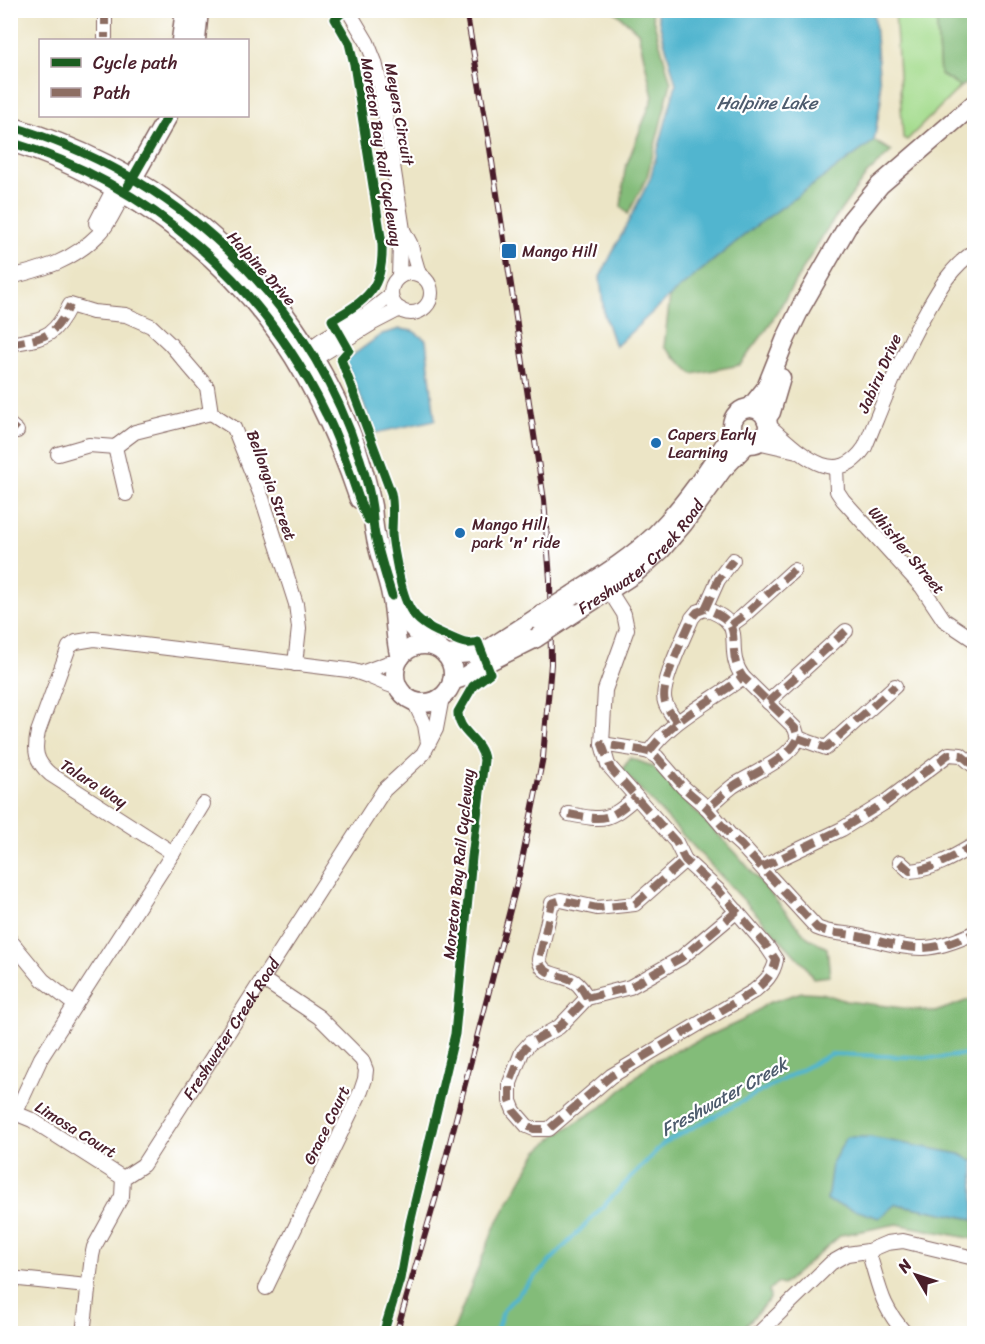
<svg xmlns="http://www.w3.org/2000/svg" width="985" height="1344" viewBox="0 0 985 1344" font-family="Sriracha,sans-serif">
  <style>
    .green { fill: #a4dc8e; stroke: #777e5c; stroke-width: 1.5 }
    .forest { fill: #83bc79; stroke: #666e52; stroke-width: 1.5 }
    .water { fill: #51b5cf; stroke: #4e6a7d; stroke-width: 1.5 }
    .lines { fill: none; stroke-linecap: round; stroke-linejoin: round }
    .stream { stroke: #51b5cf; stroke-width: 4 }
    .street-casing { stroke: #836461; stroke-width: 16 }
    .secondary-casing { stroke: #836461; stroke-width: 21 }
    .street { stroke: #fff; stroke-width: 14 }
    .secondary { stroke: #fff; stroke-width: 18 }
    .rail-casing { stroke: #4a1f2b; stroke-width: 6 }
    .rail { stroke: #fff; stroke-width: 4; stroke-dasharray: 11; stroke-linecap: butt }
    .secondary-bridge-casing { stroke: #836461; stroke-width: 21; stroke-linecap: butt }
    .secondary-bridge { stroke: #fff; stroke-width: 18 }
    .quiet { stroke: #8d6e63; stroke-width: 8; stroke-dasharray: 15 8; stroke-linecap: butt }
    .cycleway-casing { stroke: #fff; stroke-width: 13 }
    .cycleway { stroke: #1b5e20; stroke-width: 9 }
    .poi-dot { fill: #1f6fb2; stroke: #fff; stroke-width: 2 }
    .labels { text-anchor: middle; stroke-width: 4.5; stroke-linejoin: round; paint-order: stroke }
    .street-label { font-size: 16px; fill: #4a1f2b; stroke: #fff }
    .poi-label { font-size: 16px; fill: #4a1f2b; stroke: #fff; text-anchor: start }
    .water-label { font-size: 18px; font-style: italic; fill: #4d5b6d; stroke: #fff }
  </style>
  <rect width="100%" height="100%" fill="#fff"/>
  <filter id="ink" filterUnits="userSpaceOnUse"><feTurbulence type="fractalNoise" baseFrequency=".0167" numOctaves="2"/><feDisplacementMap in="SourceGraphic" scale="12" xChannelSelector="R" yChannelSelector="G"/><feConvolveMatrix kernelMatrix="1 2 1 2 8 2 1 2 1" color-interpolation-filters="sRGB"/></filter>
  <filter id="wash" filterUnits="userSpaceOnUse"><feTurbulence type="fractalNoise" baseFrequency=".008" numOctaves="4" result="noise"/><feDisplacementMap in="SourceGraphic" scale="24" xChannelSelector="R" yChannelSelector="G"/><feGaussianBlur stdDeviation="1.35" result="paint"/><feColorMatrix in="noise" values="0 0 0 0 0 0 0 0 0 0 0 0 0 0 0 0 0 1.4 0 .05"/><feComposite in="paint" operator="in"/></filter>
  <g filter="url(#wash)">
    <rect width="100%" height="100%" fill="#ece5c6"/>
    <polygon class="green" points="895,11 936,11 940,74 960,87 907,140 903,138"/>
    <g class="forest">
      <polygon points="614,11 651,11 671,83 647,177 628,214 621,207 625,169 653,97 638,32"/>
      <polygon points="936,11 974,11 974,79 960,87 940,74"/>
      <polygon points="874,141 892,151 867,174 825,232 767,329 740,365 693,374 664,347 670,296 753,228"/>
      <polygon points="630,758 652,766 736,853 807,937 827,948 830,976 813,978 806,967 622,770"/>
      <polygon points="802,992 822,993 846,1001 935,1012 974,998 974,1162 960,1154 896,1204 974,1219 974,1239 897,1224 841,1235 783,1285 777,1283 769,1290 770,1299 739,1333 452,1334 494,1228 537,1152 559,1133 606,1104 652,1062 741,1021 768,1003"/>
    </g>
    <g class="water">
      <polygon points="656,11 874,11 881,100 874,141 753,228 670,296 615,347 604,314 600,277 650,179 676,84"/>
      <polygon points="400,329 413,331 426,340 435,420 376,433 345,361 382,334"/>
      <polygon points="847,1137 870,1137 960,1154 974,1162 974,1219 896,1204 879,1218 827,1201 832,1163"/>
    </g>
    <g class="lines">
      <polyline class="stream" points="495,1334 504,1309 664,1143 831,1054 938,1058 974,1053"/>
    </g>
  </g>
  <g filter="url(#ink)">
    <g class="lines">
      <defs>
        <g id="street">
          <polyline points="105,10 105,38"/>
          <polyline points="348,10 367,42 375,62 381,88 403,230 410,243 419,274"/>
          <polyline points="96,223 114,188"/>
          <circle cx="411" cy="293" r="20"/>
          <path d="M10,277C47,268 72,261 99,234C110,224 116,206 124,194"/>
          <polyline points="399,277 400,244 403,230"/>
          <path d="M10,344C45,337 53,339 70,305L93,312L126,315L151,326L170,344L207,387L211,413L234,428L262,498L296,604L299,628L295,664"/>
          <polyline points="301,355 323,339 367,314 391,295"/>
          <polyline points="306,364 373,323 400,309"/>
          <polyline points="10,425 17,431"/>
          <path d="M768,425C796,448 834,493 865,447C884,401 901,355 926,312C939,289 951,267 974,252"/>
          <polyline points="757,442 797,451"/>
          <polyline points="115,447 126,494"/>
          <polyline points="58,454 89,445 115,447 135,432 211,413"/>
          <polyline points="836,467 837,491 843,500 922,587 944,620 974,640"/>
          <path d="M605,584L624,614L627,629L605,690L602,744L608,765L676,842L685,860L720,892L768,948L776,960C773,975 765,982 754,991L611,1076L549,1129H534L527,1126L514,1111L510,1101V1083L522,1052L530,1043L559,1027L587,998L630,987L681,958L737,911"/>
          <polyline points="705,609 718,580 733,560"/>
          <polyline points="731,625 742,617 794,570"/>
          <polyline points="364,672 388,663 397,663"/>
          <polyline points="414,701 425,725 428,743"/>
          <polyline points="768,702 846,631"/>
          <path d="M677,722C673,716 667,709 665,702C659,686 685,635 692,618L697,612L705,609C752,624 721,647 743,677L795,728L798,738C790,759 751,774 733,786C724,793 716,801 707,808"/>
          <polyline points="798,738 826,748 895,686"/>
          <path d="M602,744L640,750L649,752L657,757L683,787L707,808L731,836L741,845L817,928C830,934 845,933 858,936C911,948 922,957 974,933"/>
          <path d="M649,752C673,718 711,702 743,677"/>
          <path d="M569,814C606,821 608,821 636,797"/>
          <polyline points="173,853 203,804"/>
          <path d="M900,862L910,871C932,870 955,856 974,845"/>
          <polyline points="762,867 842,829 884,803 949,754 961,755 974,766"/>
          <polyline points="10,940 43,980 75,1005"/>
          <polyline points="262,979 319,1017 362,1060 366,1070 365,1079 361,1091 266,1288"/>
          <path d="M587,998C584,992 581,986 575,982C562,973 542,978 539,959L552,903L561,900L597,908L635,904L685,860"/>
          <polyline points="10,1111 32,1120 123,1178"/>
          <path d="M16,1112L41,1058L173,853L50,774C35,761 34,750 38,732L69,647L76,642L94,639L348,670C368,673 379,683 399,688"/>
          <path d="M868,1251C880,1286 879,1304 906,1334"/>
          <polyline points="10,1278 87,1286"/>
          <path id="s1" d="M83,1334L92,1256L94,1247L122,1196L123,1178L143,1165L384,790L423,754L436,729L442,697"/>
          <polyline points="758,1334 831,1263 847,1254 868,1251 887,1243 903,1241 974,1258"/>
        </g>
        <g id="secondary">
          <polyline points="181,40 185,10"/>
          <polyline points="196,40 199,10"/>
          <path d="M10,126C144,165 256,252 323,374C338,402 352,431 361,462C365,476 369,491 372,506C373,515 373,524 375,533C378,554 387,574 391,595C396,615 394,637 400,658"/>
          <path d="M10,142C48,153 81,169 114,188C244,262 312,360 359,499"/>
          <polyline points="128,187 168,116"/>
          <circle cx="750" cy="426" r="18"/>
          <polyline points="750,408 766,388 786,338 801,307 851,220 880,185 974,104"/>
          <polyline points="766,419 771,412 781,378"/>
          <path d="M574,594C602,576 631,558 655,535C686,504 709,469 733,432"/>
          <polyline points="394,600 409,624 429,645"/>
          <path id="s2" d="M574,613L634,574L661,550L684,523L722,470L747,444"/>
          <circle cx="424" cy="674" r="29"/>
          <polyline points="446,655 484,652 535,619"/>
          <polyline points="452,681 464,677 482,665 536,638"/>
        </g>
      </defs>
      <use href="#street" class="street-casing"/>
      <use href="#secondary" class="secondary-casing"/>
      <use href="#street" class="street"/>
      <use href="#secondary" class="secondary"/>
      <defs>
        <polyline id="rail" points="396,1334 435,1200 519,875 543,757 551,664 550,579 544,500 487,129 466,10"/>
      </defs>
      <use href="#rail" class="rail-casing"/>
      <use href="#rail" class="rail"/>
      <defs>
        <g id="secondary-bridge">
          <polyline points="535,619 574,594"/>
          <polyline points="536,638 574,613"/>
        </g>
      </defs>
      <use href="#secondary-bridge" class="secondary-bridge-casing"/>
      <use href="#secondary-bridge" class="secondary-bridge"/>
      <g class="quiet">
        <polyline points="105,10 105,38"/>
        <path d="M10,344C45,337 53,339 70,305"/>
        <polyline points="10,425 17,431"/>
        <polyline points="705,609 718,580 733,560"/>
        <polyline points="731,625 742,617 794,570"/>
        <polyline points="768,702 846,631"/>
        <path d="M677,722C673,716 667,709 665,702C659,686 685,635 692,618L697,612L705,609C752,624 721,647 743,677L795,728L798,738C790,759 751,774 733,786C724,793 716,801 707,808"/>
        <polyline points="798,738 826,748 895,686"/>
        <path d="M649,752C673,718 711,702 743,677"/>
        <path d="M569,814C606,821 608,821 636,797"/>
        <path d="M900,862L910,871C932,870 955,856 974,845"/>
        <polyline points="762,867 842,829 884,803 949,754 961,755 974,766"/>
        <path d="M737,911L681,958L630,987L587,998L559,1027L530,1043L522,1052L510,1083V1101L514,1111L527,1126L534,1129H549L611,1076L754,991C765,982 773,975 776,960L768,948L720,892L685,860L676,842L611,769L602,744L640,750L649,752L657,757L683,787L707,808L731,836L741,845L817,928C830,934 845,933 858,936C911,948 922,957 974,933"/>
        <path d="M587,998C584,992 581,986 575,982C562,973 542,978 539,959L552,903L561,900L597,908L635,904L685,860"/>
      </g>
      <defs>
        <g id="cycleway">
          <path d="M345,10L335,19L349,43L354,64L382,244C384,288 367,300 332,320L349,350L341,359L391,493C394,507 392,520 392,534C393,547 396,559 398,571C405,604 410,621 443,634C456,639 463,646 478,642L490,673L473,686L458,712C457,732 482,739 484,760L472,857L455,1034L410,1223L400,1279L383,1334"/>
          <path d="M10,126C173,173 308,296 360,459C365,474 370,492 372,508C373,517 373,526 375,535C379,555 386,576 392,596"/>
          <path d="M10,142C149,183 264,285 326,414C336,433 343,453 350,473C356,489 360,505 368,520"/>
          <polyline points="128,186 168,116"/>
        </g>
      </defs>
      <use href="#cycleway" class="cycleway-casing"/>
      <use href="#cycleway" class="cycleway"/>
    </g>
  </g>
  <g class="poi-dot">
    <rect x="501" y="243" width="16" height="16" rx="3"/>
    <circle cx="656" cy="443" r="6"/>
    <circle cx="460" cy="533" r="6"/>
  </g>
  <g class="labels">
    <g class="street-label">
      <text transform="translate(400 114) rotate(80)" y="6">Meyers Circuit</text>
      <text transform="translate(382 152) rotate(81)" y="6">Moreton Bay Rail Cycleway</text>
      <text transform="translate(262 268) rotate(48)" y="6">Halpine Drive</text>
      <text transform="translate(879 373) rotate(-66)" y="6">Jabiru Drive</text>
      <text transform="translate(272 485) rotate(70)" y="6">Bellongia Street</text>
      <text transform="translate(907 550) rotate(50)" y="6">Whistler Street</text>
      <text dy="6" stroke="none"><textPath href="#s2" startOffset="88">Freshwater Creek Road</textPath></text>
      <text transform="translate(94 783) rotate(33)" y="6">Talara Way</text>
      <text transform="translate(458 864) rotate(-84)" y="6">Moreton Bay Rail Cycleway</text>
      <text dy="6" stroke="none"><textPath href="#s1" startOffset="350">Freshwater Creek Road</textPath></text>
      <text transform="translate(326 1125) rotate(-64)" y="6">Grace Court</text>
      <text transform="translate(76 1129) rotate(32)" y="6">Limosa Court</text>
    </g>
    <g class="poi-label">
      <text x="522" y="257">Mango Hill</text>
      <text x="668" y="440">Capers Early<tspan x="668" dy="18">Learning</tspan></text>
      <text x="472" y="530">Mango Hill<tspan x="472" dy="18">park 'n' ride</tspan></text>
    </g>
    <g class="water-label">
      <text x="767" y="109">Halpine Lake</text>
      <text transform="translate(724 1097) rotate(-29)" y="6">Freshwater Creek</text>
    </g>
  </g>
  <rect width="985" height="1344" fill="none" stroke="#fff" stroke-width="36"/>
  <rect x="39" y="39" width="210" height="78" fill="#ffffff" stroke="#b7a5aa" stroke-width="1.5"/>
  <rect x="51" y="58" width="30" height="9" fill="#1b5e20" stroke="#b7a5aa" stroke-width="1.5"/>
  <text x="93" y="69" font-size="18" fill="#4a1f2b">Cycle path</text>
  <rect x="51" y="88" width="30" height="9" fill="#8d6e63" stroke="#b7a5aa" stroke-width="1.5"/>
  <text x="93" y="99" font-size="18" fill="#4a1f2b">Path</text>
  <g transform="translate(916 1275) rotate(309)" stroke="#ffffff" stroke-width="4.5" paint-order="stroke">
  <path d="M0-4.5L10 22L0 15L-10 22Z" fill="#4a1f2b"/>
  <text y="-9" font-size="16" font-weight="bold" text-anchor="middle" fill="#4a1f2b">N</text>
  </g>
</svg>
